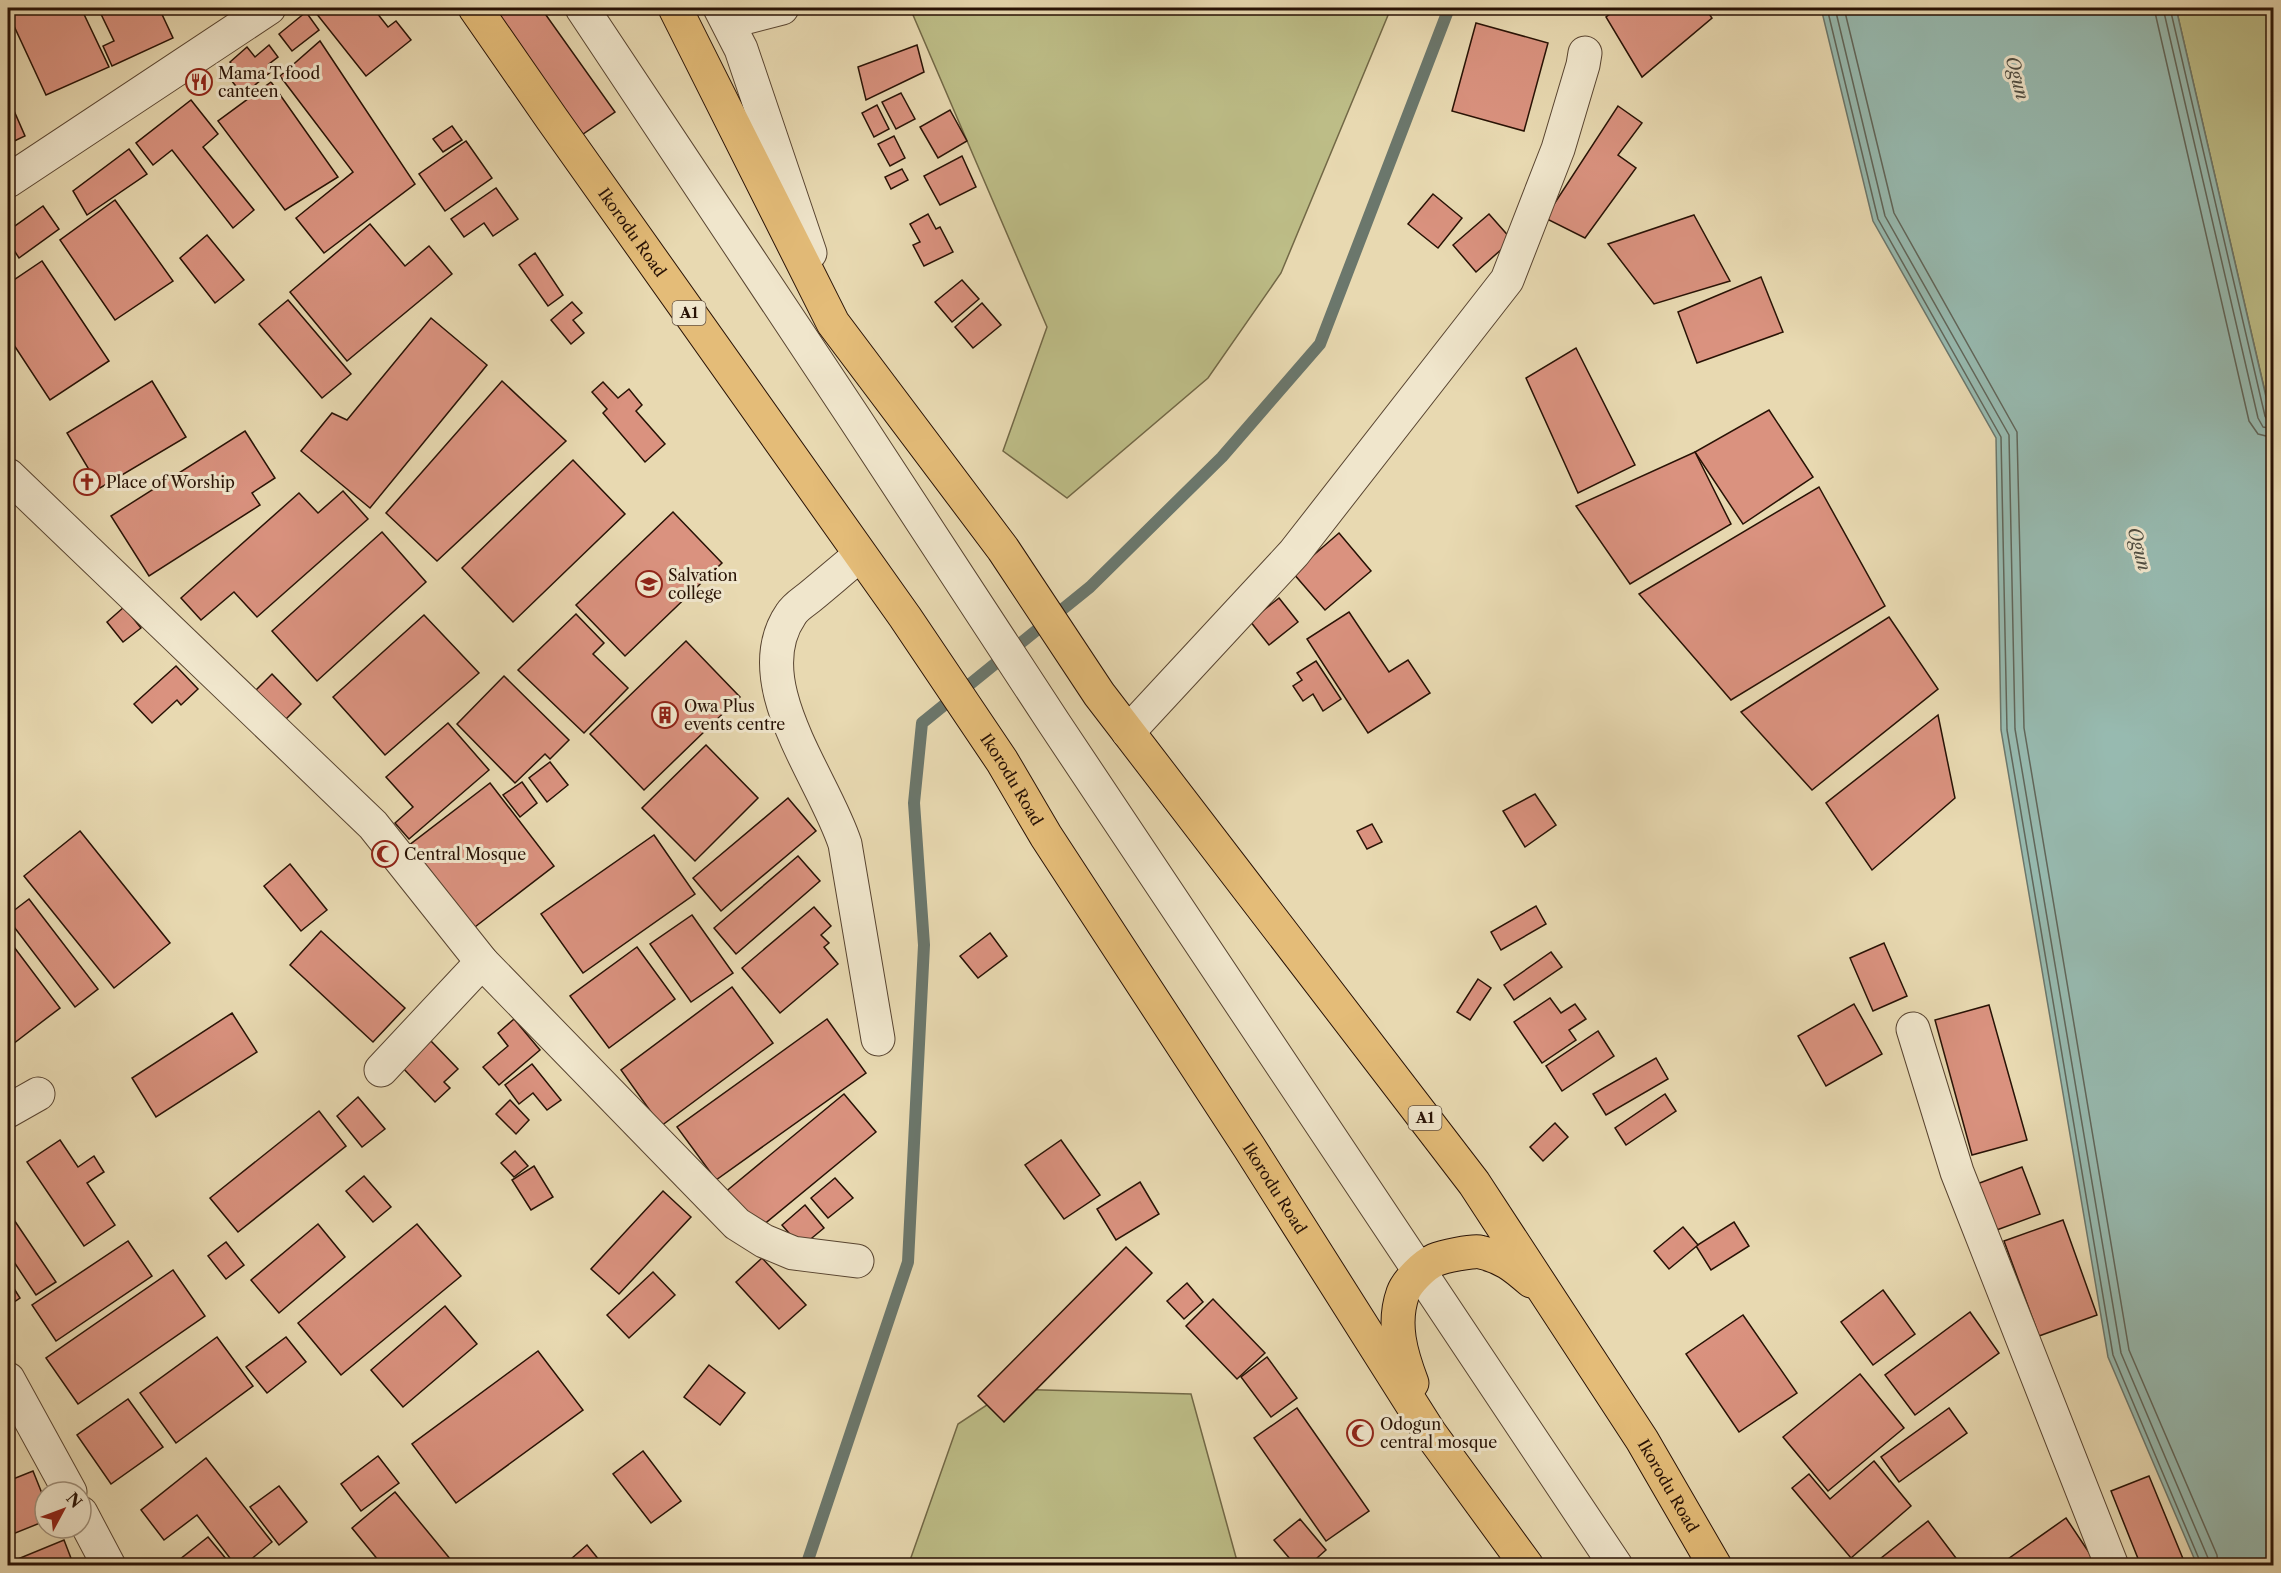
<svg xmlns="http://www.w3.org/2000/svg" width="2281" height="1573" viewBox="0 0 2281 1573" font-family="'Libre Caslon Text',serif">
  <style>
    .green { fill: #bdbd87; stroke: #726846; stroke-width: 1.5 }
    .water { fill: #97bab0; stroke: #6b776c; stroke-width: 1.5 }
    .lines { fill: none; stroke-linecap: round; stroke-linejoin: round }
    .shore { stroke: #60665a; stroke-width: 1.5 }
    .stream { stroke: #6b776c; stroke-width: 12 }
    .building { fill: #da927f; stroke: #281205; stroke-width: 1.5 }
    .minor-casing { stroke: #584430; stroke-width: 35 }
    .highway-casing { stroke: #281205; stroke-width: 35 }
    .minor { stroke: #f0e6cc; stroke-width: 33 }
    .highway { stroke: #e4bc78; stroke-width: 33 }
    .labels { text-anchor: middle; stroke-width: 6; stroke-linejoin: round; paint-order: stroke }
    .shield { fill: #f0e6cc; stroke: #645241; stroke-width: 1.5 }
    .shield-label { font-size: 15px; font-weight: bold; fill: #281205 }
    .poi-label { font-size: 16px; fill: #281205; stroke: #f0e6cc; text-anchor: start }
    .street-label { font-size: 16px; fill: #281205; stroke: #f0e6cc }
    .water-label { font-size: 18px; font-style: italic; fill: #4f4d41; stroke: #f0e6cc }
  </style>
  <rect width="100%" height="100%" fill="#e8d9b1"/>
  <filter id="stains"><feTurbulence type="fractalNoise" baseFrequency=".00333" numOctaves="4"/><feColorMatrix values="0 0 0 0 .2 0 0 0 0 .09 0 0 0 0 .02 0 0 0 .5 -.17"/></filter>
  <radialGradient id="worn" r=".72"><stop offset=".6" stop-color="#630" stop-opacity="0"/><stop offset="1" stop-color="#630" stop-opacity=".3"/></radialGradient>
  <g class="green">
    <polygon points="910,8 1391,8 1281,273 1208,378 1067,498 1003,451 1047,327"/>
    <polygon points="2176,8 2273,8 2273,427 2273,426"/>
    <polygon points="1011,1389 1191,1394 1237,1561 1228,1566 908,1566 958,1424"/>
  </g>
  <polygon class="water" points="1821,8 2176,8 2273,427 2273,1565 2197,1565 2108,1357 2001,730 1996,438 1873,221"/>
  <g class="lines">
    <g class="shore">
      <polyline points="1827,8 1878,219 2001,437 2007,730 2113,1355 2202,1566"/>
      <polyline points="1835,8 1885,216 2009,435 2015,729 2121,1353 2208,1558 2209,1566"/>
      <polyline points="1844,8 1894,213 2017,432 2024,728 2129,1350 2217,1555 2218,1566"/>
      <polyline points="2154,8 2249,421 2258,434 2274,438"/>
      <polyline points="2163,8 2258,418 2263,427 2274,429"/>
      <polyline points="2170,8 2265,416 2268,421 2274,422"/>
    </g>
    <polyline class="stream" points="806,1566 908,1262 924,945 914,803 922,723 1090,587 1222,457 1320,344 1449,8"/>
  </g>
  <g class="building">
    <polygon points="8,8 81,8 109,67 46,95 8,13"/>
    <polygon points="98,8 159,8 173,38 112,66 103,46 114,41"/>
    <polygon points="312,8 373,8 388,27 396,21 411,40 366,76"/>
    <polygon points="479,8 541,8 615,112 573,141"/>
    <polygon points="1618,8 1705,8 1712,18 1642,77 1606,17"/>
    <polygon points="306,12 319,30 292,51 279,34"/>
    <polygon points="1476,23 1548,43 1524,131 1452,111"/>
    <polygon points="320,41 415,184 324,253 296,218 353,172 280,76"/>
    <polygon points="269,45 278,57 269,64 273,70 243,95 227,75 235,68 230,62 247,47 255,57"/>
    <polygon points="917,45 924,72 866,100 858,67"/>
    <polygon points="271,82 338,177 285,210 218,121"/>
    <polygon points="901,93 915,119 896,129 882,102"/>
    <polygon points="8,97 25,136 8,144"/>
    <polygon points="191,100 218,134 203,147 254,210 233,228 172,150 153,165 136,143"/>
    <polygon points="877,105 889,129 874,137 862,113"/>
    <polygon points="1618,106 1642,123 1618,155 1636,168 1585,238 1545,218"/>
    <polygon points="950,110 967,141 938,158 920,127"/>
    <polygon points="452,126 462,140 443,152 433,139"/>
    <polygon points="894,136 905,158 890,166 878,144"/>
    <polygon points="466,141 492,178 445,211 419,174"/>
    <polygon points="129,149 147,174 87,215 73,191"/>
    <polygon points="962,156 976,187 940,205 924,176"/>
    <polygon points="902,169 908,180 891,189 885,177"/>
    <polygon points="496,188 518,219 493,236 484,223 464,237 451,219"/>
    <polygon points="1433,194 1462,218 1438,248 1408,224"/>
    <polygon points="115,200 173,281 115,320 60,240"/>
    <polygon points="43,206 59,229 19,258 8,241 8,231"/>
    <polygon points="928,214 936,229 940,227 953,252 924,266 913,245 920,242 910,224"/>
    <polygon points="1489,214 1512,240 1476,272 1453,245"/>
    <polygon points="1694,215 1730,281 1654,304 1608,244"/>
    <polygon points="370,224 405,266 429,246 452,274 347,361 290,292"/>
    <polygon points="207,235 244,280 215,303 180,258"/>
    <polygon points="535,253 563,295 548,306 519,265"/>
    <polygon points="42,261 109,361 50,400 8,336 8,284"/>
    <polygon points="1761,277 1783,332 1697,363 1678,312"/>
    <polygon points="962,280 979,299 952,322 935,302"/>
    <polygon points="288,300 351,374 322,398 259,324"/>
    <polygon points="572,302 582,313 573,320 584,333 571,344 551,320"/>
    <polygon points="982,303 1001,325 973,348 955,327"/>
    <polygon points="431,318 487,365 370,508 301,451 332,413 347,420"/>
    <polygon points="1576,348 1635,465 1578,493 1526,378"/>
    <polygon points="152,381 186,437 100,488 67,433"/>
    <polygon points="502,381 566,441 437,561 386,513"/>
    <polygon points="603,382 618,398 629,389 642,405 636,411 665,444 645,462 603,413 607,409 592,392"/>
    <polygon points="1769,410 1813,477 1743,524 1695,452"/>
    <polygon points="245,431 275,478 252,493 260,505 149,576 111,516"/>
    <polygon points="1695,452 1731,524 1630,584 1576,506"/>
    <polygon points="573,460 625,514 513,622 462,568"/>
    <polygon points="1819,487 1885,606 1731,700 1639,594"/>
    <polygon points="343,491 368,519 257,617 234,592 201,620 181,598 299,493 318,513"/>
    <polygon points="673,512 722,563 625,656 576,605"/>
    <polygon points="382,532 426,582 317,681 272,631"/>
    <polygon points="1339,533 1371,571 1325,610 1293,573"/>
    <polygon points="1279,598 1298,622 1269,645 1250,621"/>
    <polygon points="124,607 141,628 123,642 107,622"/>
    <polygon points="1349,612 1389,672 1408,660 1430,693 1368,733 1307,639"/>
    <polygon points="576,614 604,643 593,654 628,688 584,733 518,670"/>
    <polygon points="424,615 479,673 385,755 333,697"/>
    <polygon points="1889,617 1938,689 1812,790 1741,712"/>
    <polygon points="686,641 740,697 644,790 590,734"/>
    <polygon points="1316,661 1341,699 1323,711 1313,694 1303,701 1293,686 1302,680 1297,673"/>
    <polygon points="176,666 198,689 181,705 177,700 152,723 134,704"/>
    <polygon points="272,674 301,704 281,724 252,694"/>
    <polygon points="504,676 569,740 550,759 545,754 515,783 457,724"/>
    <polygon points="1938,715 1955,798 1872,870 1826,803"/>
    <polygon points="448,723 489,770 409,839 395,823 413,807 386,777"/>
    <polygon points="706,745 758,798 695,861 642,808"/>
    <polygon points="550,762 568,785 547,802 529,778"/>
    <polygon points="522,782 537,803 520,817 503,795"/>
    <polygon points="490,783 554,866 471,930 408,846"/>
    <polygon points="1535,794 1556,825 1525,847 1503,811"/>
    <polygon points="788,798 816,831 721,911 693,878"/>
    <polygon points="1372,824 1382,842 1367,849 1357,831"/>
    <polygon points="80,831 170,943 114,988 24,876"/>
    <polygon points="654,835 695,894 583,973 541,914"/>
    <polygon points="798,856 820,881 736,954 714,928"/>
    <polygon points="290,864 327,910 301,931 264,886"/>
    <polygon points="29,899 98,989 75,1007 8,919 8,915"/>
    <polygon points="1536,906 1546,924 1501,950 1491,932"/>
    <polygon points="814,907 831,926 821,935 829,943 824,947 838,964 780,1013 742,968"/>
    <polygon points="692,915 733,973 691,1002 650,944"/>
    <polygon points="321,931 405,1008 373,1042 290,965"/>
    <polygon points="990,933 1007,956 978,978 960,956"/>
    <polygon points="8,939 60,1008 13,1044 8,1036"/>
    <polygon points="1884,943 1907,996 1873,1011 1850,958"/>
    <polygon points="637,947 675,999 609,1048 570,996"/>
    <polygon points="1551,952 1562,967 1514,1000 1504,985"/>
    <polygon points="1478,979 1491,988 1470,1020 1457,1012"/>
    <polygon points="732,987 773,1043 661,1126 621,1070"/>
    <polygon points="1550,998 1561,1013 1575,1004 1586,1019 1569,1030 1576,1040 1542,1063 1514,1022"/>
    <polygon points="1854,1004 1882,1054 1826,1086 1798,1036"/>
    <polygon points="1989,1005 2027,1140 1972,1155 1935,1020"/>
    <polygon points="232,1013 257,1052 156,1117 132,1078"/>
    <polygon points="514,1019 540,1050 499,1085 483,1067 508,1046 498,1033"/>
    <polygon points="827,1019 866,1073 716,1180 677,1127"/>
    <polygon points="1598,1031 1614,1056 1562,1091 1546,1066"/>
    <polygon points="430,1040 458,1069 444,1082 450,1088 435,1102 402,1067"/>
    <polygon points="1656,1058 1668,1079 1606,1115 1593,1094"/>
    <polygon points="532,1064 561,1100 547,1110 533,1093 519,1104 505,1085"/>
    <polygon points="844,1094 876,1132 756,1231 724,1193"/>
    <polygon points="1665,1094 1676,1111 1626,1145 1615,1128"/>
    <polygon points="358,1097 385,1129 362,1147 337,1116"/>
    <polygon points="510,1100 529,1120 516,1134 496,1114"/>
    <polygon points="319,1111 346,1146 238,1232 210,1198"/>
    <polygon points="1555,1123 1568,1137 1543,1161 1530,1147"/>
    <polygon points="60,1140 78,1167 94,1156 104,1172 87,1183 115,1225 84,1246 27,1162"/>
    <polygon points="1061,1140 1100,1195 1064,1219 1025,1165"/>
    <polygon points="515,1151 528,1166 514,1177 501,1163"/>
    <polygon points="534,1166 553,1197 531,1210 512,1180"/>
    <polygon points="2022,1167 2040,1214 1994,1231 1977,1184"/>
    <polygon points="364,1176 391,1207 373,1222 346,1191"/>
    <polygon points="835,1178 853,1198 828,1218 811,1198"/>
    <polygon points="1140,1182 1159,1214 1116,1240 1097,1209"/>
    <polygon points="663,1191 691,1217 619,1294 591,1269"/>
    <polygon points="805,1205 824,1228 801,1247 782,1225"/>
    <polygon points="8,1211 56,1282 36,1295 8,1253"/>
    <polygon points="2063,1220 2097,1315 2039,1336 2004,1241"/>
    <polygon points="1734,1222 1749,1246 1711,1270 1696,1246"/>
    <polygon points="318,1224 345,1257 279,1313 251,1280"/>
    <polygon points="417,1224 461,1276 341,1375 298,1323"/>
    <polygon points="1683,1227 1698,1245 1669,1269 1654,1251"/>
    <polygon points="128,1241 152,1276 56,1341 32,1305"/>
    <polygon points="226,1242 244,1265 226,1279 208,1256"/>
    <polygon points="1126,1247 1152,1273 1004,1422 978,1396"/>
    <polygon points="762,1258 806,1305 779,1329 736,1282"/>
    <polygon points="173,1270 205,1316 78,1404 46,1358"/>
    <polygon points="653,1272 675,1295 629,1338 607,1315"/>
    <polygon points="8,1279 20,1298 8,1306"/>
    <polygon points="1187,1283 1203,1302 1184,1319 1167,1301"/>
    <polygon points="1883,1290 1915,1334 1873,1365 1841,1322"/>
    <polygon points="1213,1299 1265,1353 1237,1379 1186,1326"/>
    <polygon points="445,1306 477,1344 403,1407 371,1370"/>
    <polygon points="1970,1312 1999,1353 1915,1415 1885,1375"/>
    <polygon points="1743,1315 1797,1393 1739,1432 1686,1354"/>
    <polygon points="217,1337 253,1386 176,1443 140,1393"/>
    <polygon points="286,1337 306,1362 267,1393 246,1367"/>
    <polygon points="538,1351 583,1410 456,1503 412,1444"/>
    <polygon points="1267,1357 1297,1398 1271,1417 1241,1377"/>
    <polygon points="709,1365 745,1393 720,1425 684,1397"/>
    <polygon points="1860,1374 1904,1428 1828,1491 1783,1437"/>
    <polygon points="128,1399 163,1447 111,1484 77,1435"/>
    <polygon points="1297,1408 1369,1511 1326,1541 1254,1438"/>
    <polygon points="1949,1408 1967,1433 1899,1482 1881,1457"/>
    <polygon points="643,1451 681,1501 651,1523 613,1474"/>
    <polygon points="378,1456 399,1483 361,1511 341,1484"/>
    <polygon points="206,1458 272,1542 243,1566 236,1566 197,1515 164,1540 141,1510"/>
    <polygon points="1874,1461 1911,1506 1851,1558 1792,1488 1809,1474 1830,1499"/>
    <polygon points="33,1471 45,1501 45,1521 8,1536 8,1481"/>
    <polygon points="2149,1476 2186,1566 2141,1566 2111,1491"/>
    <polygon points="279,1486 307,1522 279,1545 250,1507"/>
    <polygon points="395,1492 456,1566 383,1566 352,1528"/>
    <polygon points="2066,1518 2098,1566 1998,1566"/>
    <polygon points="1300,1519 1326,1550 1308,1566 1296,1566 1274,1540"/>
    <polygon points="1928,1521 1962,1566 1871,1566"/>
    <polygon points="208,1537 227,1560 220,1566 183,1566 179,1560"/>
    <polygon points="64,1540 74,1566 8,1566 8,1563"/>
    <polygon points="587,1545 604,1566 563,1566"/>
  </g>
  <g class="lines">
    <defs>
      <g id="minor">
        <polyline points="582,8 855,419 1054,723 1616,1566"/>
        <polyline points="720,8 741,49 810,253"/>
        <polyline points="728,22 782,8"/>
        <polyline points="8,181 269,8"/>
        <polyline points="8,475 373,825 482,962 737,1224 764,1241 793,1253 857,1261"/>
        <path d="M860,555C844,568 828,582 811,596C805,601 795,607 791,614C744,682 824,778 845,844L878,1039"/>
        <polyline points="1128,732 1294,553 1507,280 1558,149 1583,65 1585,53"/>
        <polyline points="1913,1029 1957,1172 2112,1566"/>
        <polyline points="381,1070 482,962"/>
        <polyline points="8,1111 38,1094"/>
        <polyline points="8,1379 70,1492"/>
        <polyline points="81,1513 109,1566"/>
      </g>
      <g id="highway">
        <path id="s1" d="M475,8L552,119L905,617L1002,761L1046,836L1249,1147L1430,1433L1527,1566"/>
        <path id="s2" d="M675,8L833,323L1003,549L1099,694L1474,1183L1642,1440L1715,1566"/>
        <path d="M1412,1383C1401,1354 1392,1324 1403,1293C1407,1282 1424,1265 1435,1260C1442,1257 1473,1250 1480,1252C1503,1257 1514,1266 1531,1281"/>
      </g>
    </defs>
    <use href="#minor" class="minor-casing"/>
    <use href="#highway" class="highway-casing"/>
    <use href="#minor" class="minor"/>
    <use href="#highway" class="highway"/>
  </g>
  <defs>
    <symbol id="restaurant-ring" viewBox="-11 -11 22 22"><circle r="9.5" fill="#f0e6cc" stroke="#8f2418" stroke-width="1.5"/><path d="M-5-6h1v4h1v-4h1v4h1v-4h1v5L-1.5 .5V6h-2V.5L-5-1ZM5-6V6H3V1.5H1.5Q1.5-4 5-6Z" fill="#8f2418"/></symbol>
    <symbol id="church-ring" viewBox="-11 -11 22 22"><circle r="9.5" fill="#f0e6cc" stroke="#8f2418" stroke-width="1.5"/><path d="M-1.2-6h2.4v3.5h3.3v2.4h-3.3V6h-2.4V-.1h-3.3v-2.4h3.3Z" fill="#8f2418"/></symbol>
    <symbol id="school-ring" viewBox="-11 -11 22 22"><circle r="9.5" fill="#f0e6cc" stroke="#8f2418" stroke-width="1.5"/><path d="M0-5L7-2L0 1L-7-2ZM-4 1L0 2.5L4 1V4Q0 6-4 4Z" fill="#8f2418"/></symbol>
    <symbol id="building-ring" viewBox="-11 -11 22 22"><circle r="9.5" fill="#f0e6cc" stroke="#8f2418" stroke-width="1.5"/><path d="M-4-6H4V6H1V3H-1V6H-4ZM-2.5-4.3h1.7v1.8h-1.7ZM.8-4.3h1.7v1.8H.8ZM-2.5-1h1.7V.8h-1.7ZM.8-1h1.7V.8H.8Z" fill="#8f2418"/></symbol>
    <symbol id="mosque-ring" viewBox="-11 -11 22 22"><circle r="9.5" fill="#f0e6cc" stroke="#8f2418" stroke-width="1.5"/><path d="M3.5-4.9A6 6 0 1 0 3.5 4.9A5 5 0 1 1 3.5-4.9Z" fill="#8f2418"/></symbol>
  </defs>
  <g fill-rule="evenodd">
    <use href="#restaurant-ring" x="184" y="67" width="30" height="30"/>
    <use href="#church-ring" x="72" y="467" width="30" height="30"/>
    <use href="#school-ring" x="634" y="569" width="30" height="30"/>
    <use href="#building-ring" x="650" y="700" width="30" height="30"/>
    <use href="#mosque-ring" x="370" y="839" width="30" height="30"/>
    <use href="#mosque-ring" x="1345" y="1418" width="30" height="30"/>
  </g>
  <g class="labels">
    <g class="shield">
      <rect x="672.5" y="301" width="33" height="24" rx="4.5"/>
      <rect x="1408.5" y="1106" width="33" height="24" rx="4.5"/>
    </g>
    <g class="shield-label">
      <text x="689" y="318">A1</text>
      <text x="1425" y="1123">A1</text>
    </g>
    <g class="poi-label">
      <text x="218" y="79">Mama T food<tspan x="218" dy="18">canteen</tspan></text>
      <text x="106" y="488">Place of Worship</text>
      <text x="668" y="581">Salvation<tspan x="668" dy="18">college</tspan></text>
      <text x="684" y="712">Owa Plus<tspan x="684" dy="18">events centre</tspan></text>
      <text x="404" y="860">Central Mosque</text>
      <text x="1380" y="1430">Odogun<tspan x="1380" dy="18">central mosque</tspan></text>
    </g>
    <g class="street-label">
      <text dy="6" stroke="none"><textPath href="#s1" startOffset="274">Ikorodu Road</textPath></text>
      <text dy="6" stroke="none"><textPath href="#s1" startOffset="940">Ikorodu Road</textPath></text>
      <text dy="6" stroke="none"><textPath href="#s1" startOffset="1426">Ikorodu Road</textPath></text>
      <text dy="6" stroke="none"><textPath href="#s2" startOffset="1785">Ikorodu Road</textPath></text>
    </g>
    <g class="water-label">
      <text transform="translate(2017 78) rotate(75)" y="6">Ogun</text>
      <text transform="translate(2139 549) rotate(75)" y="6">Ogun</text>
    </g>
  </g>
  <rect width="2281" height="1573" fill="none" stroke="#e8d9b1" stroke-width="30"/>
  <rect x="9" y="9" width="2263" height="1555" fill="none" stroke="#281205" stroke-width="3"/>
  <rect x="15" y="15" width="2251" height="1543" fill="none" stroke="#281205" stroke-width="1.5"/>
  <g transform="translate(63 1510) rotate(49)"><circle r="28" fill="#f0e6cc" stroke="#a0917c" stroke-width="1.5"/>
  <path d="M0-4.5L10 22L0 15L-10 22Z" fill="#8f2418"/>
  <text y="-9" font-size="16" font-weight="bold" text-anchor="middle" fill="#281205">N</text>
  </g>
  <rect width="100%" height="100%" filter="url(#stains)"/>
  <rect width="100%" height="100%" fill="url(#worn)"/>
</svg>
